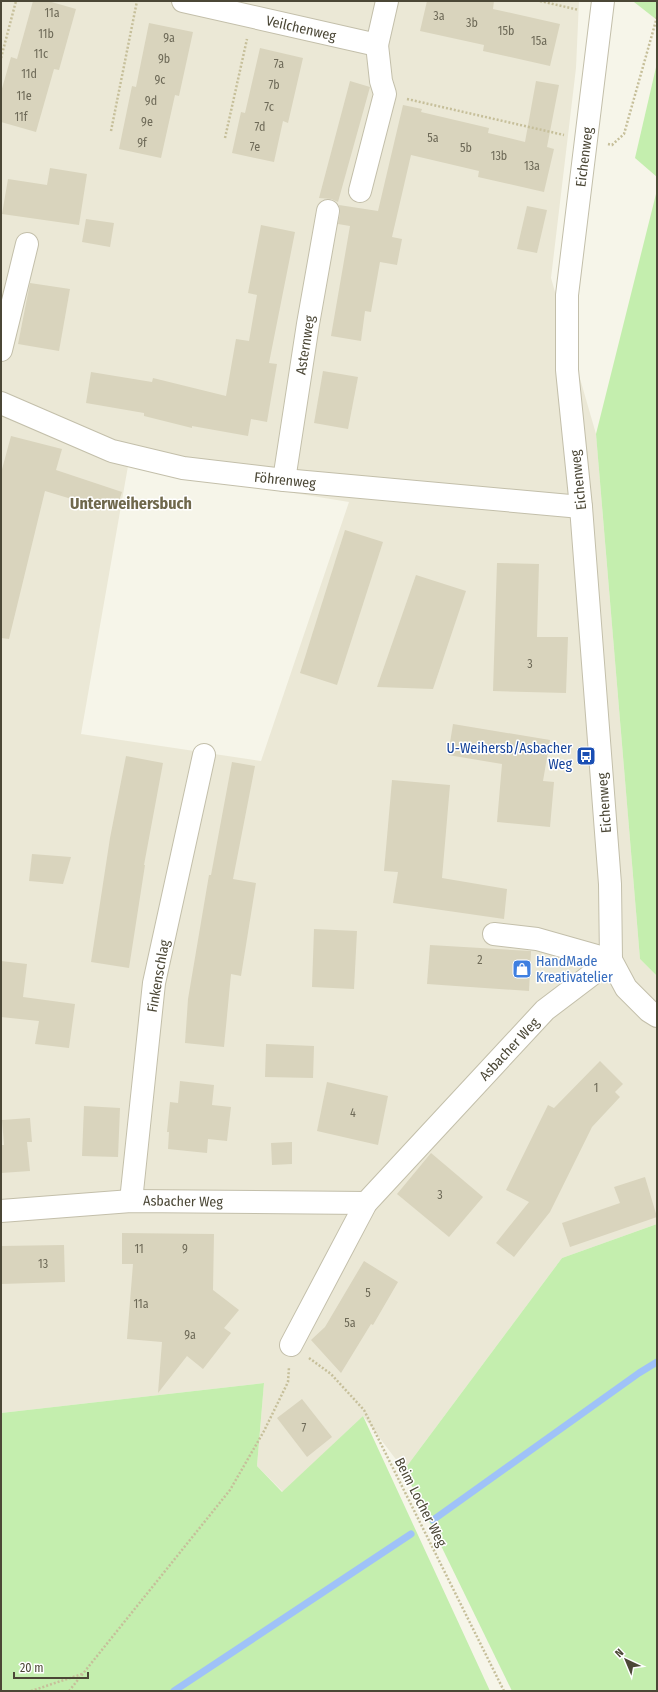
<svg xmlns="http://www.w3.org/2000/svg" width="658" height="1692" viewBox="0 0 658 1692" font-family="'Fira Sans Condensed',sans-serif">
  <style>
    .residential { fill: #ebe8d6; fill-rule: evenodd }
    .green { fill: #c4eeae }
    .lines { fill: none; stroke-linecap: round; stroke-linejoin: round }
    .stream { stroke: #9fc2f8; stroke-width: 7 }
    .building { fill: #d9d4bd }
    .minor-casing { stroke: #c3bfaa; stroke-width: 24 }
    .path { stroke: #c6bf9a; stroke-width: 2.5; stroke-dasharray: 2 2; stroke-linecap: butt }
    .minor { stroke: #fff; stroke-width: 22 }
    .labels { text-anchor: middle; stroke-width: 3; stroke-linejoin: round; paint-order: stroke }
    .number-label { font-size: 12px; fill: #6e6a58 }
    .street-label { font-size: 14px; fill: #4b4736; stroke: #fff }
    .transit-label { font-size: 14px; fill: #164399; stroke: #fff; text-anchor: end }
    .shop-label { font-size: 14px; fill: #366cbe; stroke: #fff; text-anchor: start }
    .quarter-label { font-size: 16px; font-weight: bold; fill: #6f684c; stroke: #fff }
  </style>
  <rect width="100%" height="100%" fill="#f6f5e9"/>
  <path class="residential" d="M1,1H579L576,68L551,278L596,434L640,959L657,976V1224L562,1258L404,1470L363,1416L283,1492L257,1466L264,1383L1,1413ZM128,466L349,502L261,761L81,734Z"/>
  <g class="green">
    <polygon points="634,1 657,1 657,20 634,2"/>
    <polygon points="657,63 657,177 635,158"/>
    <polygon points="657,190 657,976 640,959 596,434"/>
    <polygon points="657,1224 657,1691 512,1691 404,1470 562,1258"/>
    <polygon points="264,1383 257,1466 282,1492 363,1416 490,1691 1,1691 1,1413"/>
  </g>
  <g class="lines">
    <g class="stream">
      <polyline points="433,1520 639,1373 657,1362"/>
      <polyline points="174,1691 411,1534"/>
    </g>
  </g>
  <g class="building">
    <polygon points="33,1 48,1 76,9 59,70 54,69 36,132 1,122 1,92 11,57 17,59"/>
    <polygon points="427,1 494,1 493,9 560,24 550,66 483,51 484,45 420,31"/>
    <polygon points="149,23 193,32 179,96 175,95 161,158 119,149 132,86 136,87"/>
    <polygon points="260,48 303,58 288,123 283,121 274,162 232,153 241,112 245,113"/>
    <polygon points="350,81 370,87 338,202 331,199 319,198"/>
    <polygon points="536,81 559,85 547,147 554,149 544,192 478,177 479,171 411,155 392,237 402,239 397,265 380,262 371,312 365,311 361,341 331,336 350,226 338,224 340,213 339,205 378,211 403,105 422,109 421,112 489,128 488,133 525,142"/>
    <polygon points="50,168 87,174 79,225 2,214 8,179 47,185"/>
    <polygon points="527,206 547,210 537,253 517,249"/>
    <polygon points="86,219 114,223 110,247 82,242"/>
    <polygon points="261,225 295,232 269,363 277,364 267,422 251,419 248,436 192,426 192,428 144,416 144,413 86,403 91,372 152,382 153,378 226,396 236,339 249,341 257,295 248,293"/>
    <polygon points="30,283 70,289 59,351 18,344"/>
    <polygon points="323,371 358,377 348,429 314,423"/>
    <polygon points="11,436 62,449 56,470 122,492 116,510 89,500 88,504 45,491 9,639 1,638 1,473"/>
    <polygon points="345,530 383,542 337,685 300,673"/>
    <polygon points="497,563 539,564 537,637 568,637 566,693 493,691"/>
    <polygon points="416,575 466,591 433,689 377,687"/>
    <polygon points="453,724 550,740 543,781 554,782 550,827 497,822 502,764 448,755"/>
    <polygon points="126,756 163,763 144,865 145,865 129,968 91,962 110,838"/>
    <polygon points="232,762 255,766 233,879 256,883 241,976 231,974 224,1047 185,1043 188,999 209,875 211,875"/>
    <polygon points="392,780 450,785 442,878 507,889 504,919 393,903 398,872 384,871"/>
    <polygon points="32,854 71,857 63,884 29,881"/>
    <polygon points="314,929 357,931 354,989 312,987"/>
    <polygon points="430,945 531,951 529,991 427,984"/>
    <polygon points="1,961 27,964 23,997 75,1004 69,1048 35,1044 39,1021 1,1017"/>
    <polygon points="266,1044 314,1046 313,1078 265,1077"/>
    <polygon points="600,1061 623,1084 615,1092 620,1097 592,1127 550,1212 514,1257 496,1243 529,1202 506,1190 548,1105 554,1108"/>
    <polygon points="180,1081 214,1085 212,1105 231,1107 227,1141 208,1139 207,1153 168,1149 169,1132 167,1132 170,1102 178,1103"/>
    <polygon points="327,1082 388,1096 378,1145 317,1131"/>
    <polygon points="84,1106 120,1108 118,1157 82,1156"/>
    <polygon points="30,1118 32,1142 27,1142 30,1171 1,1173 1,1145 4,1145 2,1120"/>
    <polygon points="292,1142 292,1164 272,1165 271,1143"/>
    <polygon points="431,1153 483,1197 449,1237 397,1194"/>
    <polygon points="645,1177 657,1217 570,1247 562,1223 620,1203 614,1187"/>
    <polygon points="122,1233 214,1234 213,1290 239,1310 224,1328 231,1333 203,1369 187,1356 158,1393 162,1342 127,1339 133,1264 122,1264"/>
    <polygon points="64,1245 65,1282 1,1284 1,1246"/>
    <polygon points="364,1261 398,1282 373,1325 371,1324 341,1373 311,1340 325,1327"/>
    <polygon points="302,1399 332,1437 307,1457 277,1418"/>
  </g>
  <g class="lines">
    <defs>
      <g id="minor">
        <polyline points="183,1 377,45 387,1"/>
        <polyline points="603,1 567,295 567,370 581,507 610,884 611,960 626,988 649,1011 657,1016"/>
        <polyline points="360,191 385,94 381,81 377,45"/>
        <polyline points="1,350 27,244"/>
        <polyline points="1,403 112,451 183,468 284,480 581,507"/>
        <polyline points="284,480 308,324 328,211"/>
        <polyline points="494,934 537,939 611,960"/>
        <polyline points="131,1201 154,983 204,755"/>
        <polyline points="1,1211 131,1201 366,1203"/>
        <polyline points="291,1345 366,1203 545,1010 611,960"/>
      </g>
    </defs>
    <use href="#minor" class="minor-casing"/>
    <g class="path">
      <polyline points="540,1 579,10"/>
      <polyline points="1,58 16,1"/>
      <polyline points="407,99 564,135"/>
      <polyline points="111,131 137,1"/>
      <polyline points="225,138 247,39"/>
      <polyline points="608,144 612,145 624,134 657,17"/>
      <polyline points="309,1358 331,1374 364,1410 504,1691"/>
      <polyline points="31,1691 82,1674"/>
      <polyline points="69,1691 230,1490 264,1431 288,1382 289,1367"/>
    </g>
    <use href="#minor" class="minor"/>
  </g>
  <defs>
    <symbol id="bus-square" viewBox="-11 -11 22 22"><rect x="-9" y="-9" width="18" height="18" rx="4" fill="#1a4fb4" stroke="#fff"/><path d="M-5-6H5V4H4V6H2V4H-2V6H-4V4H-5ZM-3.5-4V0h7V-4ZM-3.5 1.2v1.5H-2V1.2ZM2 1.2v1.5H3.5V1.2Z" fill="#fff"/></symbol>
    <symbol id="shop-square" viewBox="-11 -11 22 22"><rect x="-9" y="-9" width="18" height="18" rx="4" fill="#3f7fe0" stroke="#fff"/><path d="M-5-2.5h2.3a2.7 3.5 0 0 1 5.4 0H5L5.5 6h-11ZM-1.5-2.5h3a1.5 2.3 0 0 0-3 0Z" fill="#fff"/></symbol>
  </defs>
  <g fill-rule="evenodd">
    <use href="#bus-square" x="575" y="745" width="22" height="22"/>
    <use href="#shop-square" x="511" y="958" width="22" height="22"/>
  </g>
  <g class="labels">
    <g class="number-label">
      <text x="52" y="17">11a</text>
      <text x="439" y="20">3a</text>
      <text x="472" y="27">3b</text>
      <text x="506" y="35">15b</text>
      <text x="46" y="38">11b</text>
      <text x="169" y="42">9a</text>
      <text x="539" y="45">15a</text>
      <text x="41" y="58">11c</text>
      <text x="164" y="63">9b</text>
      <text x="279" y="68">7a</text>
      <text x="29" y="78">11d</text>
      <text x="160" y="84">9c</text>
      <text x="274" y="89">7b</text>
      <text x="24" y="100">11e</text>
      <text x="151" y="105">9d</text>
      <text x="269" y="111">7c</text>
      <text x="21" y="121">11f</text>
      <text x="147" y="126">9e</text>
      <text x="260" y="131">7d</text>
      <text x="433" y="142">5a</text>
      <text x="142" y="147">9f</text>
      <text x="255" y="151">7e</text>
      <text x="466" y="152">5b</text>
      <text x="499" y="160">13b</text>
      <text x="532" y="170">13a</text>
      <text x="530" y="668">3</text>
      <text x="480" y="964">2</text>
      <text x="596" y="1092">1</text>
      <text x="353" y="1117">4</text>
      <text x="440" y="1199">3</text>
      <text x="139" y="1253">11</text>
      <text x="185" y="1253">9</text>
      <text x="43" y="1268">13</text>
      <text x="368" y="1297">5</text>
      <text x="141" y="1308">11a</text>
      <text x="350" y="1327">5a</text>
      <text x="190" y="1339">9a</text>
      <text x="304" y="1432">7</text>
    </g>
    <g class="street-label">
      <text transform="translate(301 28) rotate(13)" y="5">Veilchenweg</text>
      <text transform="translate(584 157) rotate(-83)" y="5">Eichenweg</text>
      <text transform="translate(305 345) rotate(-81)" y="5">Asternweg</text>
      <text transform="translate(285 480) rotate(6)" y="5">Föhrenweg</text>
      <text transform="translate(578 480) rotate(-96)" y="5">Eichenweg</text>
      <text transform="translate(604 803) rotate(-94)" y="5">Eichenweg</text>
      <text transform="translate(158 976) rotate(-80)" y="5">Finkenschlag</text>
      <text transform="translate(509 1049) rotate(-47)" y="5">Asbacher Weg</text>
      <text transform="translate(183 1201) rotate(1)" y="5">Asbacher Weg</text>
      <text transform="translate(421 1502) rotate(63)" y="5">Beim Locher Weg</text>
    </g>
    <g class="transit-label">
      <text x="572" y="753">U-Weihersb/Asbacher<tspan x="572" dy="16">Weg</tspan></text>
    </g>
    <g class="shop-label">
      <text x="536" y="966">HandMade<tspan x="536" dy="16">Kreativatelier</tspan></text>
    </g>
    <g class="quarter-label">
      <text x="131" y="509">Unterweihersbuch</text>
    </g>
  </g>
  <rect width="658" height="1692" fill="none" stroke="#4b4736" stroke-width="4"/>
  <g transform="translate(626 1660) rotate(316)" stroke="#ffffff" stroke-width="3" paint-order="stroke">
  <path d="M0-3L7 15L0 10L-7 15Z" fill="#4b4736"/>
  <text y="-6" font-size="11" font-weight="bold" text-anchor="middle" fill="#4b4736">N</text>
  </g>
  <path d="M14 1672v6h74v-6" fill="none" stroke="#4b4736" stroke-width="2"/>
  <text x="20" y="1672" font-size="12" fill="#4b4736" stroke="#ffffff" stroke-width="3" paint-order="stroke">20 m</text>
</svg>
